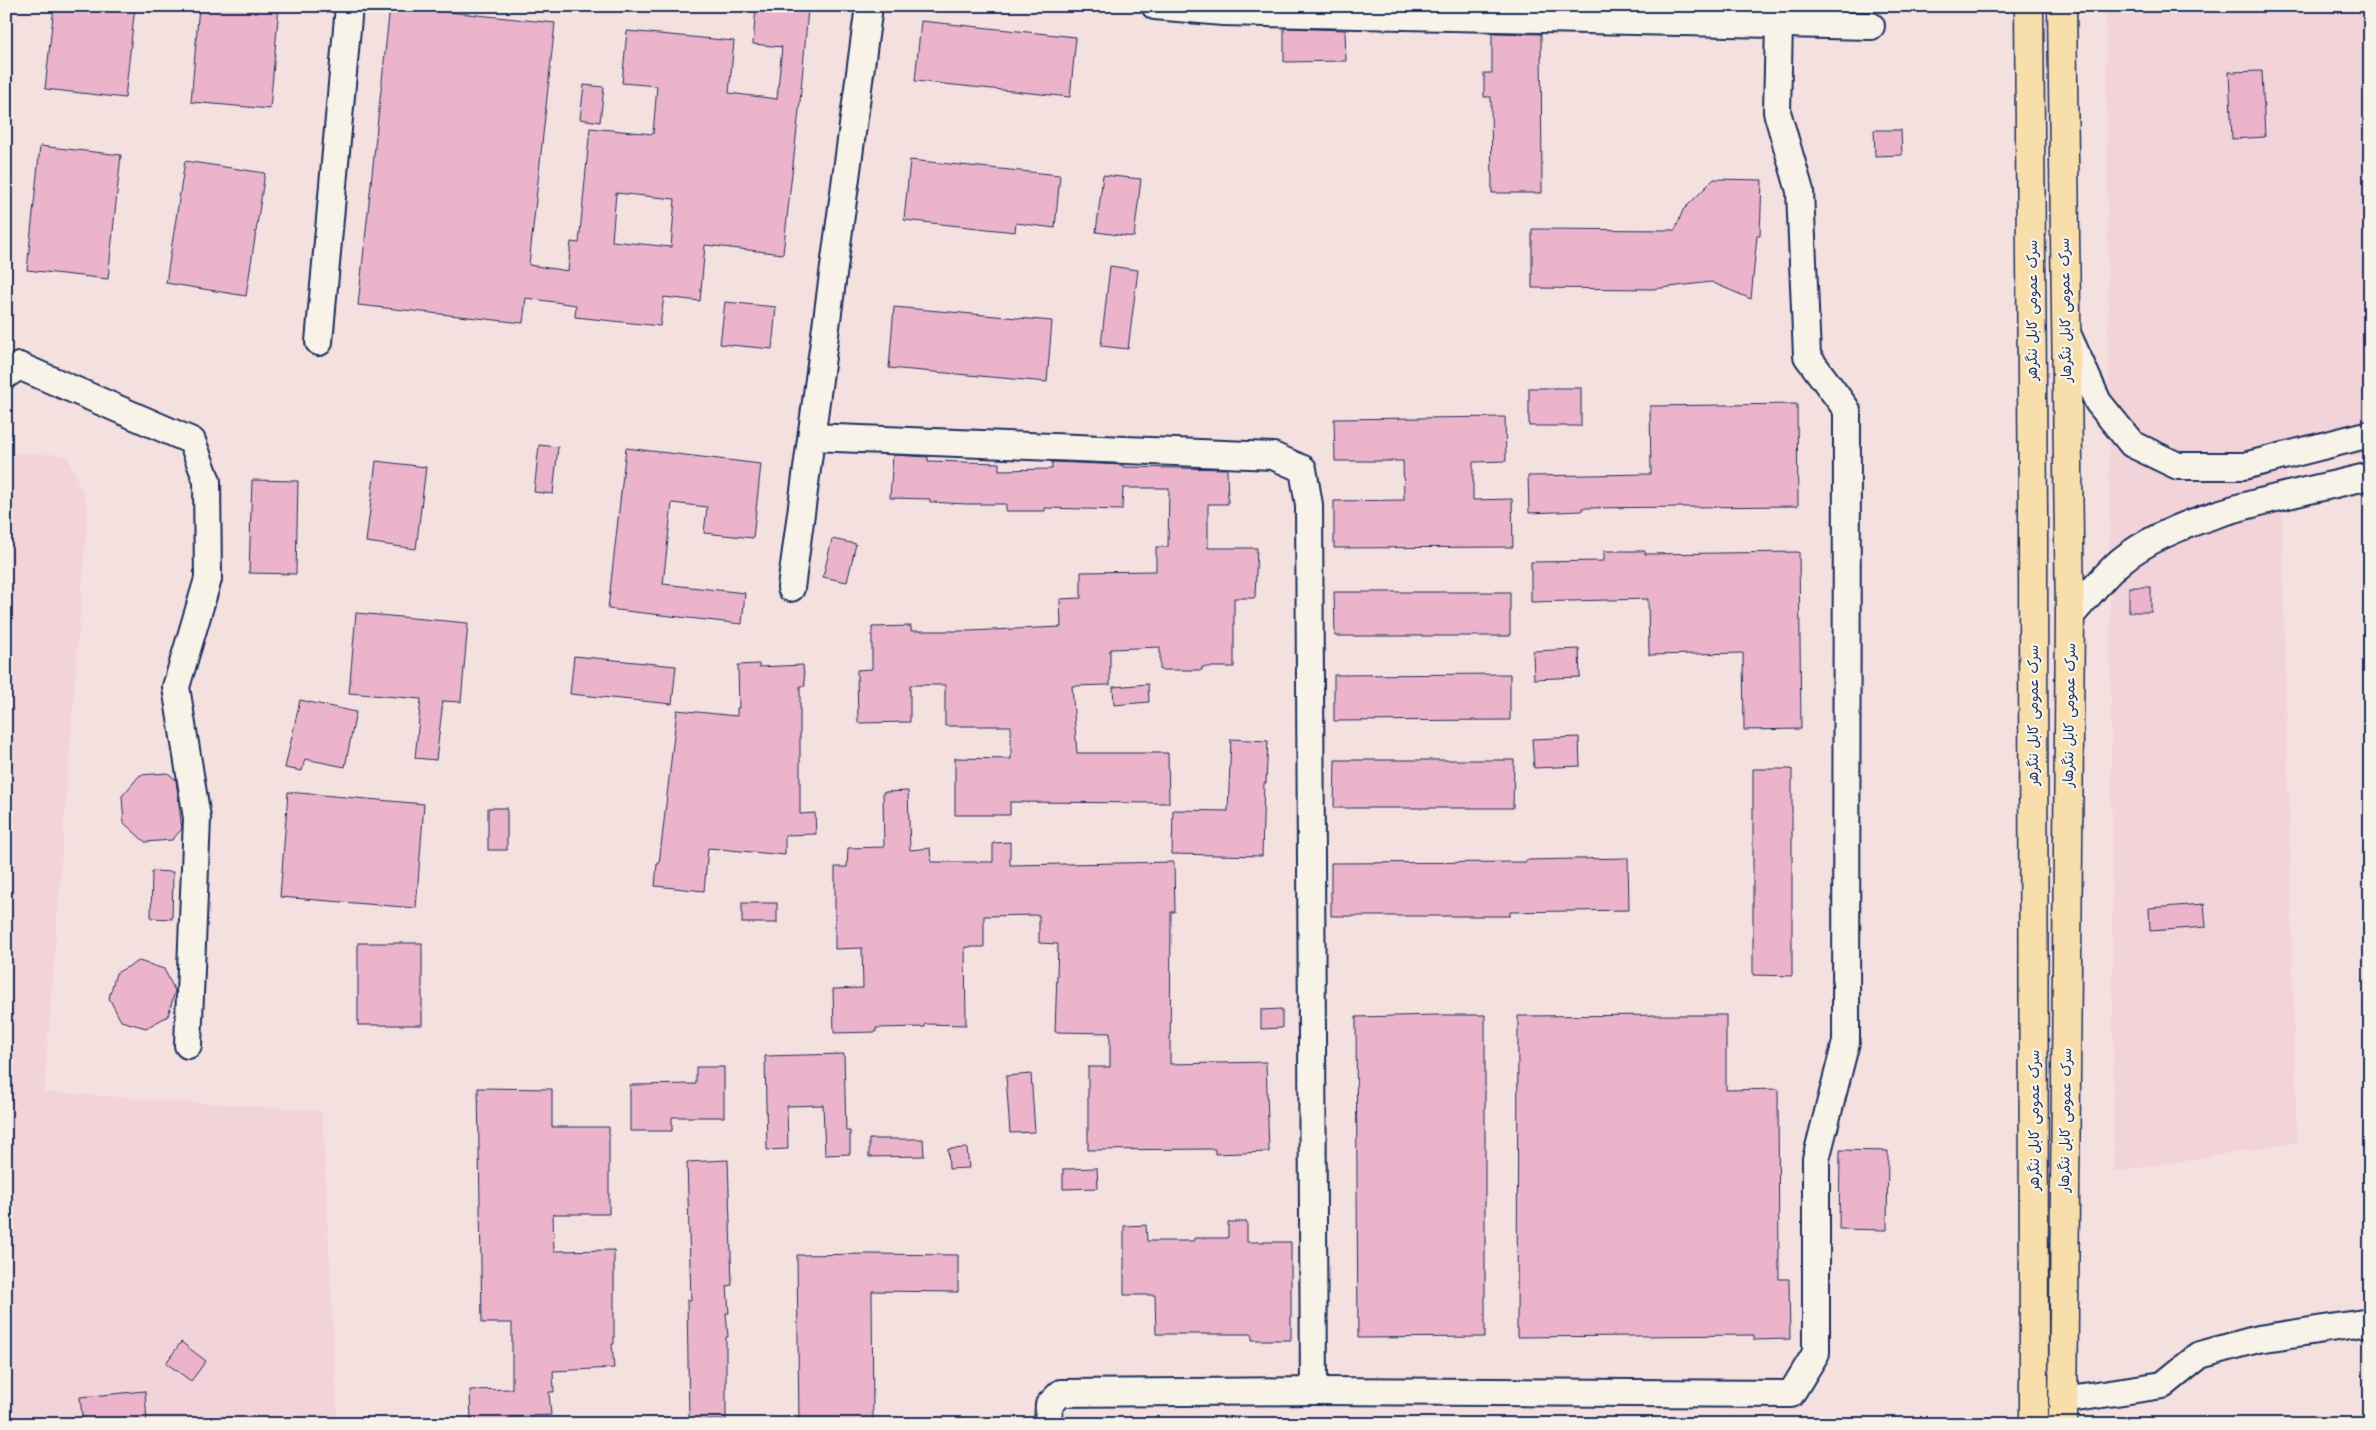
<svg xmlns="http://www.w3.org/2000/svg" width="2376" height="1430" viewBox="0 0 2376 1430" font-family="'Shantell Sans','Playpen Sans Arabic',sans-serif">
  <style>
    .built { fill: #f2d3d9 }
    .building { fill: #ecb4ca; stroke: #1b2f5e; fill-rule: evenodd }
    .lines { fill: none; stroke-linecap: round; stroke-linejoin: round }
    .minor-casing { stroke: #1b2f5e; stroke-width: 30 }
    .highway-casing { stroke: #1b2f5e; stroke-width: 31 }
    .minor { stroke: #f7f3e8; stroke-width: 26 }
    .highway { stroke: #f8deab; stroke-width: 28 }
    .labels { text-anchor: middle; stroke-width: 4.5; stroke-linejoin: round; paint-order: stroke }
    .street-label { font-size: 14px; fill: #1b2f5e; stroke: #f7f3e8 }
  </style>
  <rect width="100%" height="100%" fill="#f4e0df"/>
  <filter id="ink" filterUnits="userSpaceOnUse"><feTurbulence type="fractalNoise" baseFrequency=".02" numOctaves="2"/><feDisplacementMap in="SourceGraphic" scale="10" xChannelSelector="R" yChannelSelector="G"/><feConvolveMatrix kernelMatrix="1 2 1 2 8 2 1 2 1" color-interpolation-filters="sRGB"/></filter>
  <g filter="url(#ink)">
    <g class="built">
      <polygon points="2106,6 2370,6 2370,454 2288,463 2282,523 2297,1142 2114,1172"/>
      <polygon points="6,453 67,455 88,507 44,1092 322,1111 338,1424 6,1424"/>
    </g>
    <g class="building">
      <polygon points="54,6 135,6 125,98 45,89"/>
      <polygon points="199,6 279,6 270,109 191,102"/>
      <path d="M390,6L555,23L529,265L568,271L571,242L579,243L590,128L653,134L657,86L622,83L627,31L734,41L729,93L777,99L782,47L753,44L756,6L808,9L800,102L783,254L705,245L700,301L664,297L660,326L575,317L576,305L526,298L523,323L358,305ZM616,193L675,199L671,247L612,241Z"/>
      <polygon points="921,21 1076,37 1070,97 915,81"/>
      <polygon points="1284,28 1345,30 1346,61 1284,62"/>
      <polygon points="1492,33 1541,34 1542,193 1492,193 1491,97 1484,97 1484,73 1492,73"/>
      <polygon points="2262,71 2265,137 2232,139 2229,72"/>
      <polygon points="584,85 604,87 600,122 580,119"/>
      <polygon points="1874,130 1901,130 1902,155 1875,156"/>
      <polygon points="40,146 121,155 108,279 27,270"/>
      <polygon points="910,160 1060,175 1055,228 1016,223 1015,232 904,220"/>
      <polygon points="185,161 265,173 246,296 166,283"/>
      <polygon points="1103,175 1141,179 1134,237 1096,232"/>
      <polygon points="1714,179 1762,180 1760,236 1757,236 1751,299 1711,282 1653,289 1532,288 1532,229 1675,230 1683,210"/>
      <polygon points="1110,266 1138,270 1128,349 1101,346"/>
      <polygon points="725,302 776,307 772,349 720,344"/>
      <polygon points="894,307 1052,321 1047,382 889,368"/>
      <rect x="1529" y="388" width="52" height="38"/>
      <polygon points="1797,404 1798,506 1582,508 1582,511 1529,513 1528,476 1651,474 1650,406"/>
      <polygon points="1505,417 1506,461 1473,462 1473,500 1512,499 1513,547 1334,548 1334,501 1404,500 1403,461 1335,461 1334,419"/>
      <polygon points="539,445 558,447 553,494 534,492"/>
      <polygon points="626,448 761,464 753,538 704,533 707,507 672,503 663,584 745,593 742,624 608,609"/>
      <polygon points="893,455 928,457 928,461 999,463 999,470 1052,469 1052,462 1123,465 1123,467 1227,469 1228,504 1208,504 1208,548 1257,548 1255,598 1234,598 1234,667 1202,667 1202,670 1160,670 1160,647 1112,649 1110,650 1110,685 1072,686 1077,753 1168,753 1169,803 1010,802 1010,815 955,815 955,758 1011,759 1011,726 945,726 945,685 910,685 910,722 858,723 857,670 872,669 872,627 911,626 911,631 969,631 1061,627 1060,599 1081,598 1081,572 1156,571 1156,547 1168,547 1169,488 1123,488 1122,510 1045,508 1045,511 1006,511 1006,504 966,504 930,502 930,499 890,498"/>
      <polygon points="376,461 426,467 416,549 366,542"/>
      <polygon points="252,480 298,481 296,574 249,573"/>
      <polygon points="832,539 856,544 847,582 823,577"/>
      <polygon points="1604,551 1645,551 1645,554 1799,552 1801,729 1744,730 1743,653 1649,655 1648,599 1531,602 1531,562 1604,561"/>
      <rect x="2129" y="587" width="22" height="25"/>
      <polygon points="1334,592 1510,592 1510,636 1335,636"/>
      <polygon points="356,613 468,623 461,702 443,701 436,760 415,758 421,699 349,693"/>
      <polygon points="1579,649 1580,677 1534,679 1533,651"/>
      <polygon points="574,656 676,666 672,704 570,694"/>
      <polygon points="759,664 759,667 803,665 805,686 800,686 800,814 815,813 816,834 785,835 785,855 708,848 704,891 655,886 657,864 659,864 677,710 737,716 737,708 739,708 738,665"/>
      <polygon points="1510,674 1510,720 1334,721 1334,675"/>
      <polygon points="1148,684 1149,702 1114,705 1113,687"/>
      <polygon points="300,700 356,712 345,767 305,759 302,771 285,768"/>
      <polygon points="1579,737 1580,766 1534,768 1532,739"/>
      <polygon points="1231,739 1268,741 1266,783 1264,783 1262,856 1172,854 1173,810 1228,811"/>
      <polygon points="1335,760 1514,760 1513,808 1334,808"/>
      <polygon points="1753,769 1792,769 1792,976 1753,975"/>
      <polygon points="168,773 176,780 182,829 172,840 145,842 124,823 122,796 140,775"/>
      <polygon points="908,791 910,850 930,848 931,862 993,862 993,843 1010,842 1010,865 1174,862 1175,912 1171,912 1170,1064 1266,1062 1269,1152 1215,1154 1215,1149 1088,1150 1088,1067 1110,1067 1110,1033 1055,1032 1058,944 1039,943 1039,915 984,916 984,947 965,947 966,1025 925,1024 925,1027 876,1028 876,1032 834,1033 833,989 863,988 862,948 835,949 835,867 847,867 848,848 884,847 883,792"/>
      <polygon points="288,792 424,804 416,908 280,897"/>
      <rect x="488" y="808" width="19" height="42"/>
      <polygon points="1628,858 1629,910 1510,912 1510,916 1331,916 1331,863 1526,862 1526,860"/>
      <polygon points="152,871 173,872 172,919 151,918"/>
      <rect x="742" y="903" width="35" height="20"/>
      <polygon points="2204,904 2206,927 2150,931 2149,908"/>
      <rect x="358" y="943" width="64" height="82"/>
      <polygon points="139,961 164,969 175,991 168,1016 146,1028 121,1021 109,998 116,973"/>
      <polygon points="1282,1009 1282,1028 1261,1029 1261,1010"/>
      <polygon points="1436,1015 1485,1015 1485,1337 1358,1338 1356,1017"/>
      <polygon points="1678,1015 1726,1015 1726,1090 1778,1089 1779,1279 1789,1279 1790,1339 1754,1340 1754,1335 1517,1337 1518,1016"/>
      <polygon points="844,1054 846,1131 850,1131 850,1154 825,1155 823,1105 787,1106 788,1149 767,1150 765,1056"/>
      <polygon points="696,1067 724,1067 724,1117 672,1117 672,1131 630,1131 630,1085 696,1084"/>
      <polygon points="1031,1074 1035,1132 1010,1133 1006,1076"/>
      <polygon points="478,1088 552,1089 552,1127 609,1127 609,1214 553,1214 554,1251 614,1250 614,1344 612,1344 614,1368 553,1371 554,1392 549,1392 551,1415 508,1417 508,1423 471,1424 470,1390 512,1389 512,1323 482,1323"/>
      <polygon points="869,1139 923,1139 924,1156 869,1157"/>
      <polygon points="967,1148 969,1168 949,1169 948,1149"/>
      <polygon points="1840,1150 1888,1151 1887,1230 1839,1229"/>
      <polygon points="728,1160 732,1285 727,1286 729,1313 726,1313 728,1337 726,1337 726,1420 689,1420 687,1300 691,1300 687,1162"/>
      <polygon points="1097,1168 1098,1188 1063,1189 1063,1169"/>
      <polygon points="1228,1222 1247,1222 1247,1242 1291,1242 1291,1340 1252,1340 1252,1334 1156,1334 1155,1295 1124,1295 1124,1226 1146,1225 1147,1241 1194,1241 1194,1238 1228,1238"/>
      <polygon points="871,1254 958,1255 958,1292 872,1291 873,1424 799,1424 797,1255"/>
      <polygon points="181,1342 206,1361 191,1381 166,1363"/>
      <polygon points="145,1391 147,1424 83,1424 80,1397"/>
    </g>
    <g class="lines">
      <defs>
        <g id="minor">
          <polyline points="1155,6 1223,12 1871,26"/>
          <polyline points="2066,331 2098,402 2132,444 2178,466 2244,466 2370,434"/>
          <polyline points="319,342 349,6"/>
          <polyline points="6,375 19,366 192,441 207,481 208,579 176,687 197,818 188,1045"/>
          <polyline points="812,437 1273,456 1303,469 1309,505 1314,1391 1061,1393 1049,1405 1048,1424"/>
          <polyline points="791,588 869,6"/>
          <path d="M2070,616C2087,598 2103,576 2122,560C2180,513 2297,494 2370,476"/>
          <polyline points="1314,1391 1791,1394 1816,1353 1816,1159 1846,1042 1847,410 1807,356 1800,191 1777,112 1779,24"/>
          <polyline points="2063,1400 2163,1385 2200,1355 2258,1339 2370,1322"/>
        </g>
        <g id="highway">
          <polyline points="2029,6 2033,511 2034,1424"/>
          <polyline points="2062,6 2070,616 2063,1424"/>
        </g>
      </defs>
      <use href="#minor" class="minor-casing"/>
      <use href="#highway" class="highway-casing"/>
      <use href="#minor" class="minor"/>
      <use href="#highway" class="highway"/>
    </g>
  </g>
  <g class="labels">
    <g class="street-label">
      <text transform="translate(2032 310) rotate(-90)" y="5">سرک عمومی کابل ننگرهر</text>
      <text transform="translate(2065 310) rotate(-91)" y="5">سرک عمومی کابل ننگرهار</text>
      <text transform="translate(2033 715) rotate(-90)" y="5">سرک عمومی کابل ننگرهر</text>
      <text transform="translate(2069 715) rotate(-89)" y="5">سرک عمومی کابل ننگرهار</text>
      <text transform="translate(2034 1120) rotate(-90)" y="5">سرک عمومی کابل ننگرهر</text>
      <text transform="translate(2065 1120) rotate(-89)" y="5">سرک عمومی کابل ننگرهار</text>
    </g>
  </g>
  <rect width="2376" height="1430" fill="none" stroke="#f7f3e8" stroke-width="25"/>
  <rect x="12" y="12" width="2351" height="1405" fill="none" stroke="#1b2f5e" stroke-width="2" filter="url(#ink)"/>
</svg>
